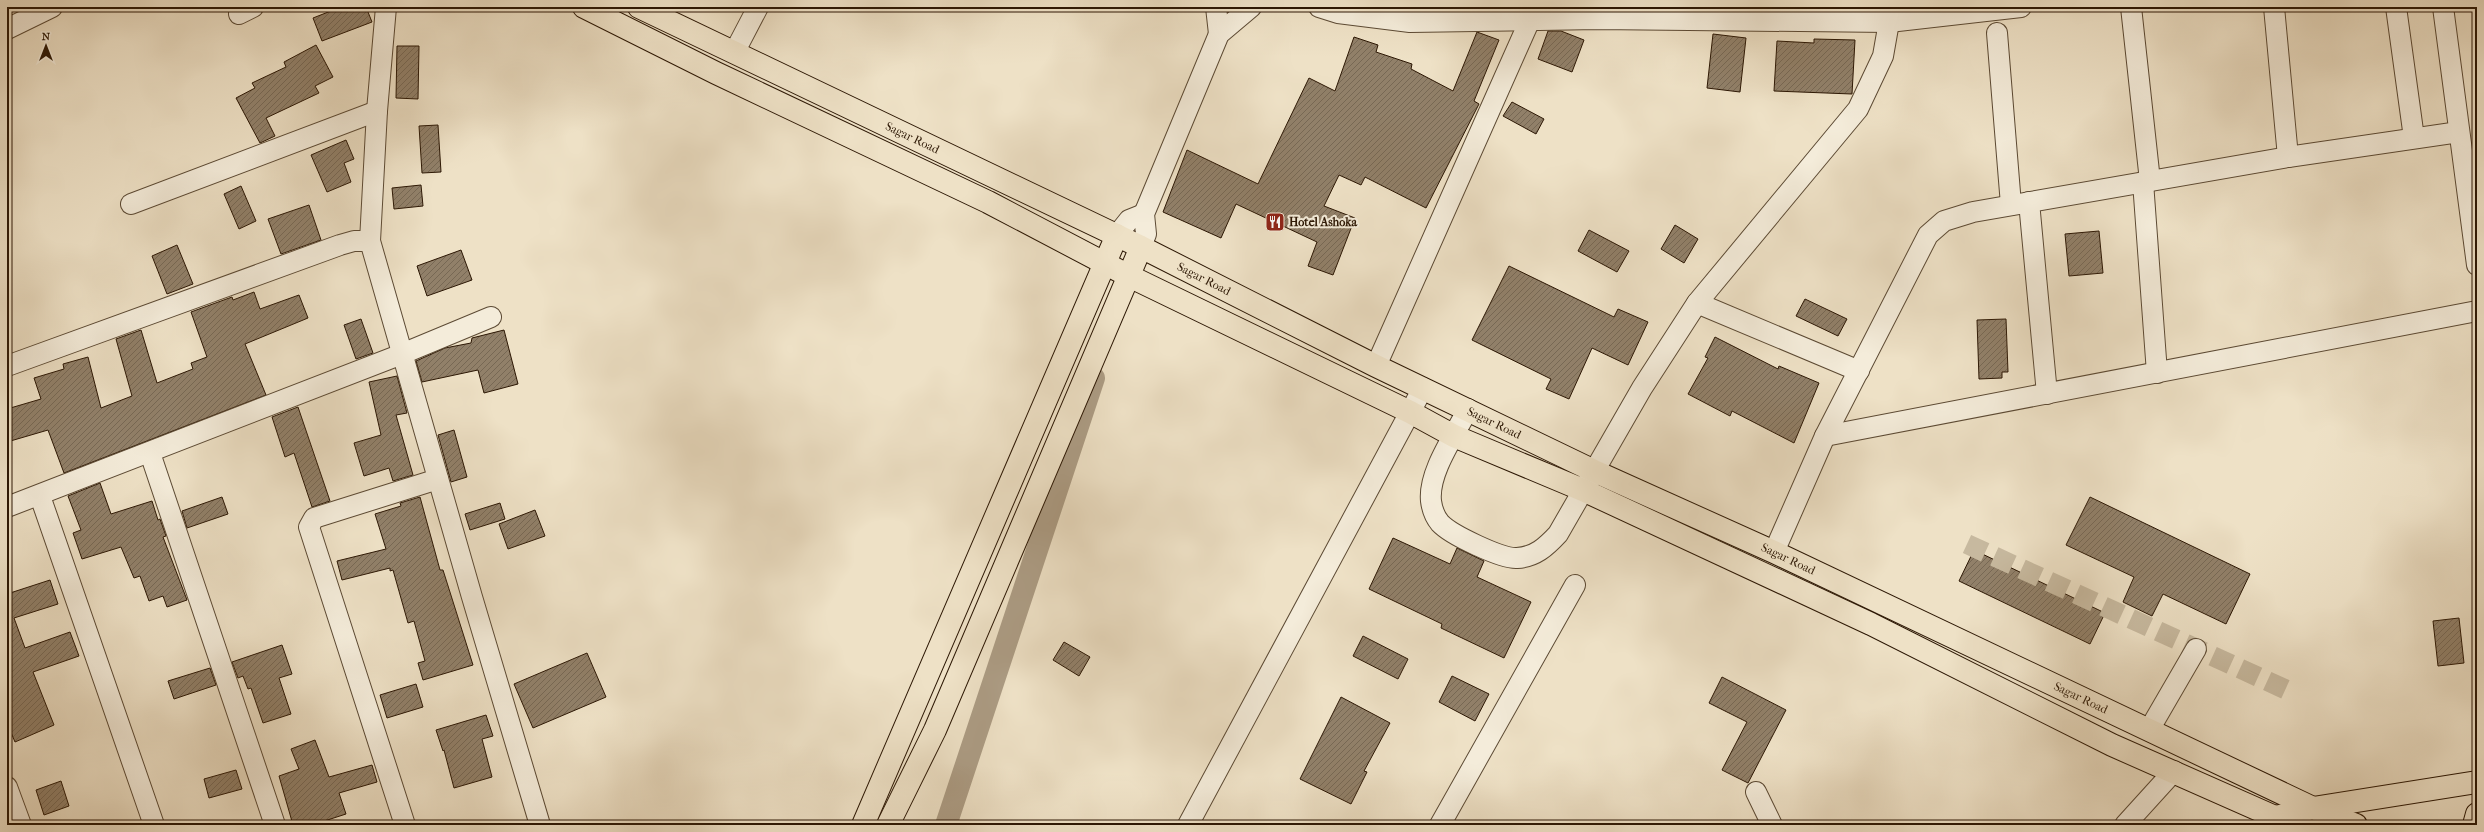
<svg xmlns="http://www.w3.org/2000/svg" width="2484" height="832" viewBox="0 0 2484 832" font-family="'IM FELL French Canon',serif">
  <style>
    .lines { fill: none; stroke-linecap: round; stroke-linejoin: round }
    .canal { stroke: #ac9c84; stroke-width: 22 }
    .building { fill: url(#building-hatch); stroke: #2c1704 }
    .minor-tunnel { stroke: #c7b99f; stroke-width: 20; stroke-dasharray: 20 10; stroke-linecap: butt }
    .minor-casing { stroke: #5c4a34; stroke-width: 22 }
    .major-casing { stroke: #2c1704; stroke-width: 24 }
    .highway-casing { stroke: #2c1704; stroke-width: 24 }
    .minor { stroke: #f4ecda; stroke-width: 20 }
    .major { stroke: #eee1c6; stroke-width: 22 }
    .highway { stroke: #eee1c6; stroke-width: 22 }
    .labels { text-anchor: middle; stroke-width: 4; stroke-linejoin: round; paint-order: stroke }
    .street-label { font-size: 12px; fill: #2c1704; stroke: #f4ecda }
    .poi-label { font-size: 12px; font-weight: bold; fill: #2c1704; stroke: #f4ecda; text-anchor: start }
  </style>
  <defs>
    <pattern id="building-hatch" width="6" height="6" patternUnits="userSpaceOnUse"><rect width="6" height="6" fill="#918069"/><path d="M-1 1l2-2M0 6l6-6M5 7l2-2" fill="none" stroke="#776854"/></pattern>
  </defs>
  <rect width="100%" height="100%" fill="#eee1c6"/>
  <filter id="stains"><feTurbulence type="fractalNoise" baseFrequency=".005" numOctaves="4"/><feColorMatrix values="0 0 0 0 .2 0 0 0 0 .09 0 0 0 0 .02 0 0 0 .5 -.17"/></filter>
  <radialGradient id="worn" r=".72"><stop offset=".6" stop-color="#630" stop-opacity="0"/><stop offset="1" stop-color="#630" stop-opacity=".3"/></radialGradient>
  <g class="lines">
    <polyline class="canal" points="946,825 1094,378"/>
  </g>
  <g class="building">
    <polygon points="341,7 366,7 372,22 322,41 313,18"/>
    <polygon points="1548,31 1561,31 1584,40 1572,72 1538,59"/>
    <polygon points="1477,32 1499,40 1474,101 1479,104 1426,208 1365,177 1361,185 1339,175 1324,206 1355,218 1333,275 1308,266 1317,242 1236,204 1221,238 1163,212 1187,150 1258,184 1309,78 1335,91 1354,37 1378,45 1376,52 1412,64 1411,69 1453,91"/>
    <polygon points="1713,34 1746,38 1740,92 1707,88"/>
    <polygon points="1814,39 1855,40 1852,94 1774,91 1777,41 1814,43"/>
    <polygon points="316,45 333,77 315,86 319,93 266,118 275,136 260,143 236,98 255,88 252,83 286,67 284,62"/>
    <polygon points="397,46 419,46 418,99 396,98"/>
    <polygon points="1512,102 1544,119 1536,134 1503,116"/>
    <polygon points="438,125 441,172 422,173 419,126"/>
    <polygon points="346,140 354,159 344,163 351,182 327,192 311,155"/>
    <polygon points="421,185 423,206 394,209 392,188"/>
    <polygon points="241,186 256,221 239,229 224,194"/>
    <polygon points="309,205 321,240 281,254 268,219"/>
    <polygon points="1675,225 1698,239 1684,263 1661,249"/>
    <polygon points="1589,230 1629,251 1617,272 1578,251"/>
    <polygon points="2099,231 2103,273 2069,276 2065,234"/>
    <polygon points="177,245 193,284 167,294 152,256"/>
    <polygon points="461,250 472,280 427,296 417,266"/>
    <polygon points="1509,266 1614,317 1618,309 1648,322 1628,365 1592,348 1569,399 1546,389 1551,379 1472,340"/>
    <polygon points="254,292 260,309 299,295 308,318 245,344 266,395 64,473 48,430 7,442 7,409 41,399 34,378 64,369 63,364 88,357 101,408 132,396 116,339 141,330 157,383 193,369 191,363 207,357 191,312 232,297 233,300"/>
    <polygon points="1805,299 1847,319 1838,336 1796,316"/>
    <polygon points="361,319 373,353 356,359 344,325"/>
    <polygon points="2006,319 2008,372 2002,372 2002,378 1979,379 1977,320"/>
    <polygon points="504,330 518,384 484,393 478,370 422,382 416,361 445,348 471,343 472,338"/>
    <polygon points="1715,337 1778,369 1779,366 1819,383 1794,443 1732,411 1730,416 1688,394 1708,358 1705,357"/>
    <polygon points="397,376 407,413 396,415 413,475 393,481 389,468 364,476 354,443 381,435 369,382"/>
    <polygon points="298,407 330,501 312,507 294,453 285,457 272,417"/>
    <polygon points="454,430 467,477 451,482 438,435"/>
    <polygon points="100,483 111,514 152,501 158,520 160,519 166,536 163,537 187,600 167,607 163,596 149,601 140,576 134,578 121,547 82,559 73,533 81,530 68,496"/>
    <polygon points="222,497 228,514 187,528 182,511"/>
    <polygon points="420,497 440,570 443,570 473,665 423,680 418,663 425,661 414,621 408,623 393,570 390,571 390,568 342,580 337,561 386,549 375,514 401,506 400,503"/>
    <polygon points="2090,497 2250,574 2226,624 2163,594 2152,616 2123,602 2134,577 2066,545"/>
    <polygon points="500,503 505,519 470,530 465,514"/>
    <polygon points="535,510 545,536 508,549 499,524"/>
    <polygon points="1393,538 1450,564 1457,548 1484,561 1477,577 1531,602 1504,658 1441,628 1442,624 1369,589"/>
    <polygon points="1974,550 2105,613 2090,644 1959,581"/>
    <polygon points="50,580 58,604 14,618 25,648 70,632 79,656 33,672 54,725 15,742 7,723 7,594"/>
    <polygon points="2459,618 2464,663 2438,666 2433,621"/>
    <polygon points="1363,636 1408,659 1398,679 1353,656"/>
    <polygon points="1064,642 1090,657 1079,676 1053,660"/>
    <polygon points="282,645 292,674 279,678 291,714 263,723 251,688 248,689 243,676 238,678 232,662"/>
    <polygon points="587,653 606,697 533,728 514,684"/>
    <polygon points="210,668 216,685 174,699 168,681"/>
    <polygon points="1452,676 1489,694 1475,721 1439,702"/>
    <polygon points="1722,677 1786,710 1748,783 1722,770 1747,722 1709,703"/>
    <polygon points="416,684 423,707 387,718 380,695"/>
    <polygon points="1341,697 1390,723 1364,771 1367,772 1351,804 1300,779"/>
    <polygon points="486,715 493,736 482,739 492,777 454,788 444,750 443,751 436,730"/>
    <polygon points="315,740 329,777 372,765 377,782 339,793 346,814 312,825 293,825 279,776 299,769 291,749"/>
    <polygon points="236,770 242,789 209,798 204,779"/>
    <polygon points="61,781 69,806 44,815 36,790"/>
  </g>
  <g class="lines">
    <polyline class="minor-tunnel" points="1967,544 2287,690"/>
    <defs>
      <g id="minor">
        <polyline points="386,7 377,111 370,241 472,597 540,825"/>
        <polyline points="1216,7 1219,34"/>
        <polyline points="1319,7 1338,13 1410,22 1598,19 1889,22 2021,7"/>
        <polyline points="2131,7 2150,181"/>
        <polyline points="2274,7 2288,157"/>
        <polyline points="2396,7 2414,138"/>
        <polyline points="2443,7 2477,265"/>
        <polyline points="239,14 253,7"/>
        <polyline points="7,29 52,7"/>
        <polyline points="1997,33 2011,205"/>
        <polyline points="735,51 758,7"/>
        <polyline points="2143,182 2157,373"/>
        <polyline points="2029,202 2047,394"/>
        <polyline points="131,204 377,111"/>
        <polyline points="1117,235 1129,220 1144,214"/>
        <polyline points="1141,247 1146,234 1144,214 1219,34 1251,7"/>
        <polyline points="1697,303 1859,371"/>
        <polyline points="7,366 340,245 354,241 370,241"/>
        <polyline points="1376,366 1529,22"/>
        <path d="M1468,409C1455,435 1428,472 1431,501C1432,509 1435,517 1440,523C1451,535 1502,559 1517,558C1535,557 1546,547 1558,534L1642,388L1697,303L1858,109L1883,56L1889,22L1888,7"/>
        <polyline points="1825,436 2477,311"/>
        <polyline points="150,453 275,825"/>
        <polyline points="40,496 154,825"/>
        <polyline points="7,507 402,354 491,317"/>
        <polyline points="1774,552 1825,436 1928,235 1944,221 1973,212 2288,157 2459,132"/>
        <polyline points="2149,730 2196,649"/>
        <polyline points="7,787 21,825"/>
        <polyline points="1756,792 1772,825"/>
        <polyline points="405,825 309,527 314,518 438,479"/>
        <polyline points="1188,825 1423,388"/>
        <polyline points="1440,825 1575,585"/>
        <polyline points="2125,825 2174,771"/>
      </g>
      <g id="major">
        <polyline points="2276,817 2313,808 2477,782"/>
        <polyline points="863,825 1117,235"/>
        <polyline points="888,825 935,730 1141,247"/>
      </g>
      <g id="highway">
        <polyline points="584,7 716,73 988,202 1129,276 1410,412 1454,436 1583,490 1871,624 2112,745 2293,825"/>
        <path id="s1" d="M639,7L1141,247L1376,366L1594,471L1774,552L2313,808L2356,825"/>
        <polyline points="2474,825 2477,814"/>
      </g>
    </defs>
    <use href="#minor" class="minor-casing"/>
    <use href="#major" class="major-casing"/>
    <use href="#highway" class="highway-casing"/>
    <use href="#minor" class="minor"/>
    <use href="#major" class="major"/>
    <use href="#highway" class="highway"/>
  </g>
  <defs>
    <symbol id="restaurant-square" viewBox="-11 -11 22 22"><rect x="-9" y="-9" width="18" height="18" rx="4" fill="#8f2418" stroke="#f4ecda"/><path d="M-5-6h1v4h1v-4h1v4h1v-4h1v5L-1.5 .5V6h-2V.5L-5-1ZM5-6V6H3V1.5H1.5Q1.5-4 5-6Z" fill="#fff"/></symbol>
  </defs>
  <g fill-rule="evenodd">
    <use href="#restaurant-square" x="1264" y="211" width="22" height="22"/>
  </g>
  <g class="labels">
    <g class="street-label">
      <text dy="4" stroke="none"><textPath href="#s1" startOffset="303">Sagar Road</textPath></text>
      <text dy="4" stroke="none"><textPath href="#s1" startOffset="627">Sagar Road</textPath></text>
      <text dy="4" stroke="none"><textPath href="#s1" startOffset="951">Sagar Road</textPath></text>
      <text dy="4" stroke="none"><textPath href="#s1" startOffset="1275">Sagar Road</textPath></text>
      <text dy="4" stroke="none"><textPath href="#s1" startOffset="1599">Sagar Road</textPath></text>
    </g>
    <g class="poi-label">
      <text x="1289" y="226">Hotel Ashoka</text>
    </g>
  </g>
  <rect width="2484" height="832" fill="none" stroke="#eee1c6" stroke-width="24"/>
  <rect x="8" y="8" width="2468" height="816" fill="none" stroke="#2c1704" stroke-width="2"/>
  <rect x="12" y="12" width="2460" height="808" fill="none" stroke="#2c1704"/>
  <g transform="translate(46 46)" stroke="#f4ecda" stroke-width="3" paint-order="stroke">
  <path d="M0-3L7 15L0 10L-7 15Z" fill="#2c1704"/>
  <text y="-6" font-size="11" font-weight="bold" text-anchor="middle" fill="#2c1704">N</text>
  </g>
  <rect width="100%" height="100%" filter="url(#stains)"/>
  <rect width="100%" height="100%" fill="url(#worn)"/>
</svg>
